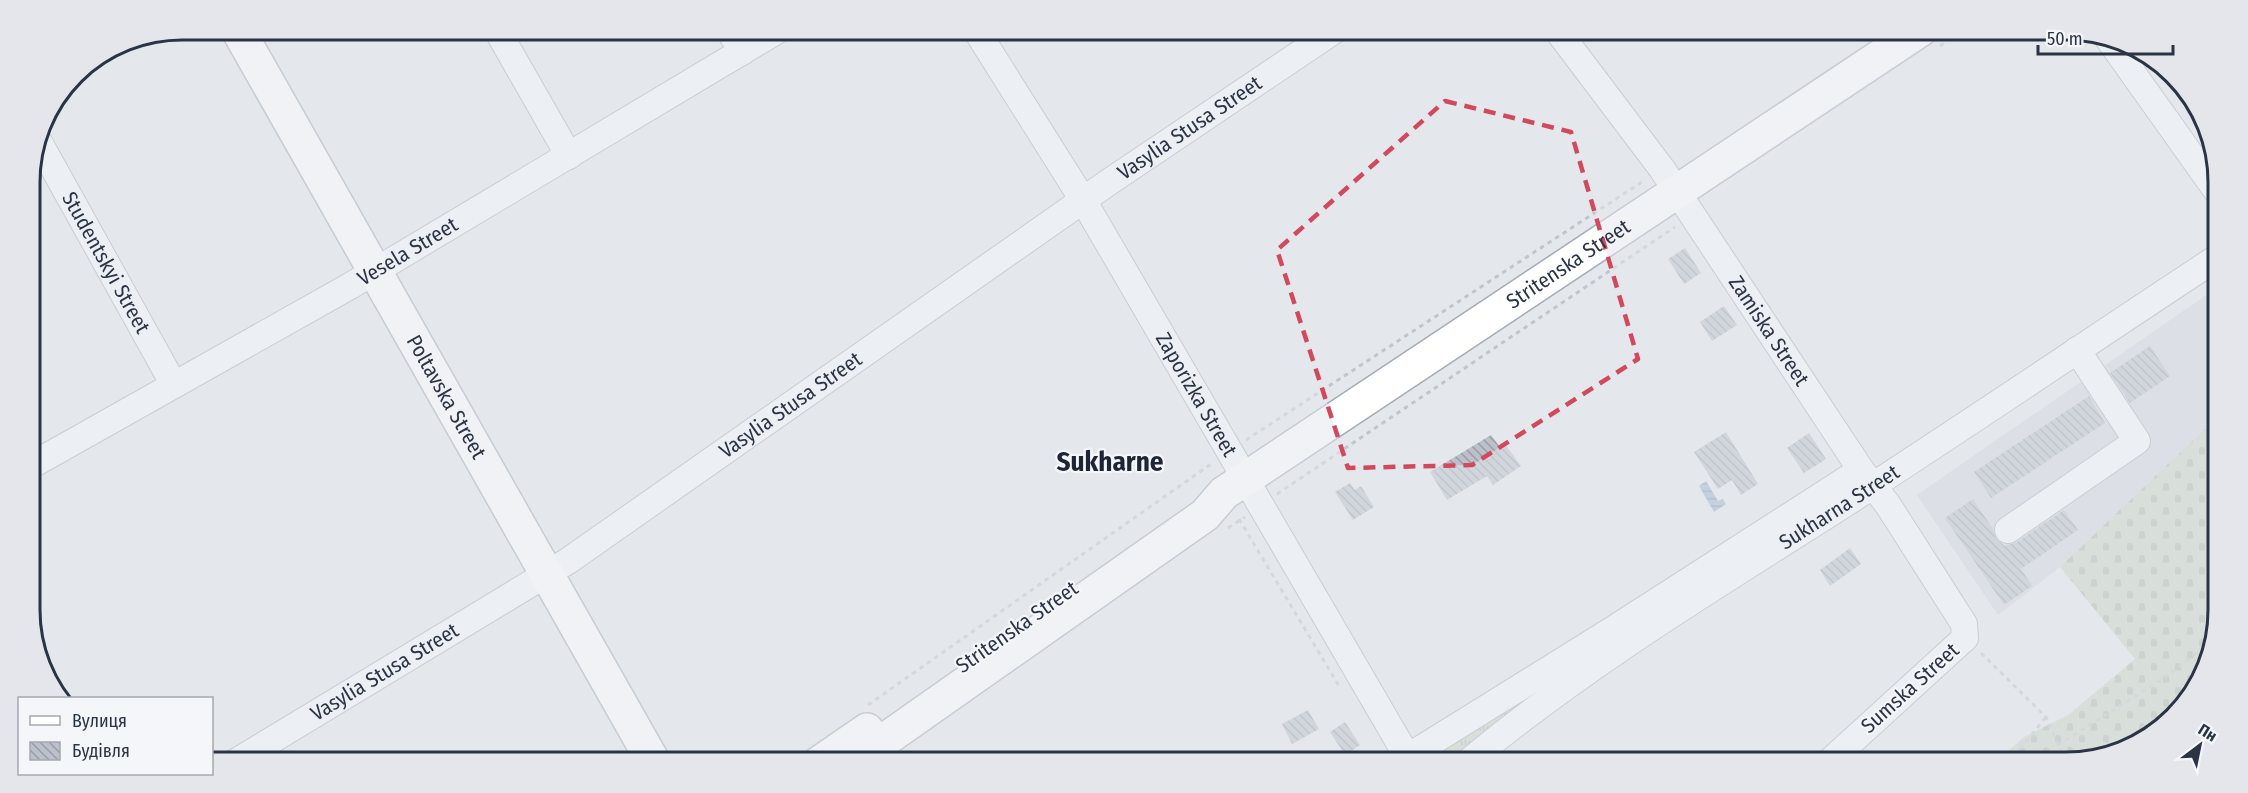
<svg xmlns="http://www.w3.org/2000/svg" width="2248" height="793" viewBox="0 0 2248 793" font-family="'Fira Sans Condensed',sans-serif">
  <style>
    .built { fill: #d2d6de }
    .grass { fill: url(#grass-tufts) }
    .cemetery { fill: url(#cemetery-stones) }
    .water { fill: url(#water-rules) }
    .building { fill: url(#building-back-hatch) }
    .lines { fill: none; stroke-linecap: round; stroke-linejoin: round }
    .minor-casing { stroke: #a9aeb7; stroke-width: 28 }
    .major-casing { stroke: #a3abb8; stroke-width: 36 }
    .path { stroke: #c2c5cb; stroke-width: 3; stroke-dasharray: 4.5 4.5; stroke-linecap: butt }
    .minor { stroke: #f7f8fa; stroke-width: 26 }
    .major { stroke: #fff; stroke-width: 33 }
    .marked { fill: none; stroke: #d1495b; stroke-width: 4.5; stroke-dasharray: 12 8; stroke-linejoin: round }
    .labels { text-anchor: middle; stroke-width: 4.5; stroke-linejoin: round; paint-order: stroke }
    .street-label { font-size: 21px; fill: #2b3445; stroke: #f4f6f9 }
    .district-label { font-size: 27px; font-weight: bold; fill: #1d2536; stroke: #f4f6f9 }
    .rim { fill: none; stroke: #2b3445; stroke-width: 3 }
  </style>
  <defs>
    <pattern id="grass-tufts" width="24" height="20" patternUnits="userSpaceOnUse" patternTransform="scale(1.5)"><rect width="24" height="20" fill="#c9d6c5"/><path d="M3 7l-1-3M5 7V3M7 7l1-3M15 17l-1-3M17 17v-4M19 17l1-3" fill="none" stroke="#adb8ab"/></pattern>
    <pattern id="cemetery-stones" width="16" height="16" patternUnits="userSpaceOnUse" patternTransform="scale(1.5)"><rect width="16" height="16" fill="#c9d6c5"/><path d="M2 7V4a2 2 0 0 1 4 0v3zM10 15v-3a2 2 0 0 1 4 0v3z" fill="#adb8ab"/></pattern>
    <pattern id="water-rules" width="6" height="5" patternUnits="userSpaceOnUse" patternTransform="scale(1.5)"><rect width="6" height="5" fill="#9fb4cc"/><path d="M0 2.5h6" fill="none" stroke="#8293a7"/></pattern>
    <pattern id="building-back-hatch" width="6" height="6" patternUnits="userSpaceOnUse" patternTransform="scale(1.5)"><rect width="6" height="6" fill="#bbc0ca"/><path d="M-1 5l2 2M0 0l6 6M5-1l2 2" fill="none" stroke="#989da6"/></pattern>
  </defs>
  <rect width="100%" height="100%" fill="#e4e7ec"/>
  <polygon class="built" points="2215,289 2213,421 2060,567 1998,615 1917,495"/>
  <polygon class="grass" points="1599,646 1457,763 1430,763 1430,756"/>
  <polygon class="cemetery" points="2213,421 2210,659 2158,731 2075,763 1995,763 2024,737 2068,715 2135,659 2060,567"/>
  <polygon class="water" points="1706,481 1718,501 1723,499 1726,504 1714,512 1699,486"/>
  <g class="building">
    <polygon points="1685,248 1701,273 1684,284 1668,259"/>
    <polygon points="1724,306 1737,325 1712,341 1700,322"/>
    <polygon points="2150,346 2170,376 2130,403 2110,373"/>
    <polygon points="2089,396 2105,423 1991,498 1974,472"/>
    <polygon points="1726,432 1758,484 1741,495 1732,480 1718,489 1694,452"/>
    <polygon points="1809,433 1826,459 1804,473 1787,448"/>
    <polygon points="1491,435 1500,447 1505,444 1521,466 1493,485 1487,476 1447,500 1430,472"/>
    <polygon points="1350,483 1355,490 1361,486 1374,507 1353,520 1335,492"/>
    <polygon points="1973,499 1993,529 1996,539 2005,546 2017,542 2064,510 2078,530 2021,569 2032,586 2004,605 1945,518"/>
    <polygon points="1850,548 1861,564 1830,586 1820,570"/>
    <polygon points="1308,710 1319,729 1292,744 1282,724"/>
    <polygon points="1345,722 1360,745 1345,755 1330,732"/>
  </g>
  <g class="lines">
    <defs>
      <g id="minor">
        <polyline points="497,30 569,156"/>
        <polyline points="729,30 742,52"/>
        <path id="s1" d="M976,30L1083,200L1411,763"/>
        <path id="s2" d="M1557,30L1662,169L1861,470L1888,505L1964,624L1965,638L1828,763"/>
        <polyline points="2107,37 2216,190"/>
        <path id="s3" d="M39,142L174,385"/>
        <path id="s4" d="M32,465L350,286L778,30"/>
        <polyline points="2008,530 2137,441 2077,350"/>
        <path id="s5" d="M234,763L568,561L1109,182L1335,30"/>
        <polyline points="1398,763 1612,630 1861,470"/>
        <path id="s6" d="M1467,763C1582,667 1711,589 1837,509C1964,427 2089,342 2215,259"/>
      </g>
      <g id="major">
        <path id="s7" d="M238,30L654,763"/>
        <polyline points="819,763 867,730"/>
        <path id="s8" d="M852,763L1205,515L1224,493L1920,30"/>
      </g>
    </defs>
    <use href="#minor" class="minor-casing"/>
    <use href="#major" class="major-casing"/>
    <g class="path">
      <polyline points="1940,46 1964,30"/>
      <polyline points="1246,440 1645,180"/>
      <polyline points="1277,494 1675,227"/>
      <polyline points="1239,519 1339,686"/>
      <polyline points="1228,528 1245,517"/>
      <polyline points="1981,653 2046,717 2058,745 2070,763"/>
      <polyline points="868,705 1211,464"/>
      <polyline points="2058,745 2170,674 2210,642"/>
      <polyline points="786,763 794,757"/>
      <polyline points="2009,763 2046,717"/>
    </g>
    <use href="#minor" class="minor"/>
    <use href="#major" class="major"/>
  </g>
  <path d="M0 0H2248V793H0ZM1445,101L1571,132L1638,359L1472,465L1348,468L1277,250Z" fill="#e4e7ec" fill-opacity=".55" fill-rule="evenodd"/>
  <path class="marked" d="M1445,101L1571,132L1638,359L1472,465L1348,468L1277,250Z"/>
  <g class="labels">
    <g class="street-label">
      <text dy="7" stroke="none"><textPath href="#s5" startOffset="1148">Vasylia Stusa Street</textPath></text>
      <text dy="7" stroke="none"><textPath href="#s4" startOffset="432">Vesela Street</textPath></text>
      <text dy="7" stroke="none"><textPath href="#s3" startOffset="138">Studentskyi Street</textPath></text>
      <text dy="7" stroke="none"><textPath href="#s8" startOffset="874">Stritenska Street</textPath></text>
      <text dy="7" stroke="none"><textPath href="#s2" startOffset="368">Zamiska Street</textPath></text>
      <text dy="7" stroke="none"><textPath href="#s1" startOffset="426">Zaporizka Street</textPath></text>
      <text dy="7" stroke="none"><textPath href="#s7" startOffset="422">Poltavska Street</textPath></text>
      <text dy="7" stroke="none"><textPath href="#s5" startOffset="662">Vasylia Stusa Street</textPath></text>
      <text dy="7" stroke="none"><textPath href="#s6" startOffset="452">Sukharna Street</textPath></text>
      <text transform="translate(1017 627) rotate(-35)" y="7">Stritenska Street</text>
      <text dy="7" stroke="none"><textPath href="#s5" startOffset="176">Vasylia Stusa Street</textPath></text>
      <text transform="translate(1910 688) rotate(-42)" y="7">Sumska Street</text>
    </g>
    <g class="district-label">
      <text x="1110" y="471">Sukharne</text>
    </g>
  </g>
  <path d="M0 0H2248V793H0ZM182 40H2066A142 142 0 0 1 2208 182V610A142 142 0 0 1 2066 752H182A142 142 0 0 1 40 610V182A142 142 0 0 1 182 40Z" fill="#e4e6eb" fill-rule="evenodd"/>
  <path class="rim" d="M182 40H2066A142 142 0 0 1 2208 182V610A142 142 0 0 1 2066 752H182A142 142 0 0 1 40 610V182A142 142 0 0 1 182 40Z"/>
  <rect x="18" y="697" width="195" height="78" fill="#f4f6f9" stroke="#a4a8b1" stroke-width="1.5"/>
  <rect x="30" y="716" width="30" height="9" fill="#ffffff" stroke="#a4a8b1" stroke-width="1.5"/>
  <text x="72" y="727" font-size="18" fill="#2b3445">Вулиця</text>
  <rect x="30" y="742" width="30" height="18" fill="url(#building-back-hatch)" stroke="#a4a8b1" stroke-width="1.5"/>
  <text x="72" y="757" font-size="18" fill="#2b3445">Будівля</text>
  <g transform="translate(2200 745) rotate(32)" stroke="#f4f6f9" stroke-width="4.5" paint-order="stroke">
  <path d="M0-4.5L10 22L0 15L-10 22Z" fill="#2b3445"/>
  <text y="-9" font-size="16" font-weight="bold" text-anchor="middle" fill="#2b3445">Пн</text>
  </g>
  <path d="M2038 45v9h135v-9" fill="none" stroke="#2b3445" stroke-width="3"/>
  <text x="2047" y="45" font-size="18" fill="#2b3445" stroke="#f4f6f9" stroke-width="4.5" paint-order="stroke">50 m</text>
</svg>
